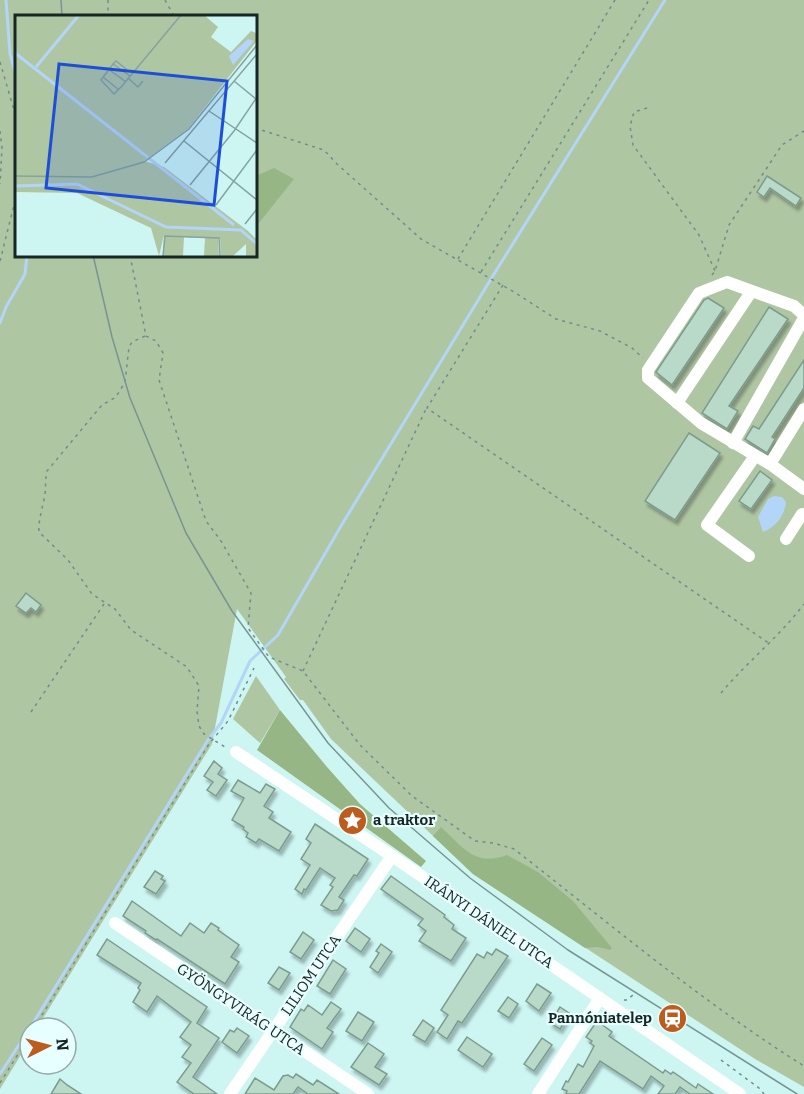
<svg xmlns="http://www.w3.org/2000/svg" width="804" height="1094" viewBox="0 0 804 1094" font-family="Bitter,serif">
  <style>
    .green { fill: #afc6a3; fill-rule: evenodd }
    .forest { fill: #97b686 }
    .water { fill: #b3d5f7 }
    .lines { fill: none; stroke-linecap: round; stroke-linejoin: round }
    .stream { stroke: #b3d5f7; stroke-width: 3 }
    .building { fill: #b9dac9; stroke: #7c9c8c; stroke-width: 1.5; filter: url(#shadow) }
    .path { stroke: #718d8b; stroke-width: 1.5; stroke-dasharray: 3 4.5; stroke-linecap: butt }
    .minor { stroke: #fff; stroke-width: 12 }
    .tram { stroke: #789593; stroke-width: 1.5 }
    .labels { text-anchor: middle; stroke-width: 4.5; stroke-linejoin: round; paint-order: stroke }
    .poi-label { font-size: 15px; font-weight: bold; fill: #172625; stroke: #e7fffe; text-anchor: start }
    .street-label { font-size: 15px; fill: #172625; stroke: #e7fffe }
    .inset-river { fill: none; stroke: #b3d5f7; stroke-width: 3 }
    .inset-road { fill: none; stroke: #84a3a1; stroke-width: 1.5 }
    .view { fill: #1d4ed8; fill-opacity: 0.15; stroke: #1d4ed8; stroke-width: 3 }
    .inset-edge { fill: none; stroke: #172625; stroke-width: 3 }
  </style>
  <defs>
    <filter id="shadow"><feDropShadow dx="2.5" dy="4.5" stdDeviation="1.5" flood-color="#0004"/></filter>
  </defs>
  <rect width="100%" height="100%" fill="#cdf6f3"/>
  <g class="green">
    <path d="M0,0H804V1087L755,1059L473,874L331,739L303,700H300L284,679L286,677L237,609L212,744L37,1028H30V1040L0,1089ZM16,16H255V255H16Z"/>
    <polygon points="256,676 280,710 260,743 233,719"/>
  </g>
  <g class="forest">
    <polygon points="274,168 294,179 255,228 255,189 257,185 258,175"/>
    <polygon points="280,710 327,767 360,804 426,861 421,867 257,750"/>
    <path d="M441,827C463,847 474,867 507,855L538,872L573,901L612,948L610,950L598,947L585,948L473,874L433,836Z"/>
  </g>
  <path class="water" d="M774,496L782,497L786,502C785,515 776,527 763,532L758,517L768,499Z"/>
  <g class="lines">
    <g class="stream">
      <polyline points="6,0 10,54 16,75"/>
      <polyline points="0,323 6,307 25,274 27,255"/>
      <polyline points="30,1028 208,740 221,723 250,661 278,635 341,526 494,274 665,0"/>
      <polyline points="0,1074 30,1028"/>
    </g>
  </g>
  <g class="building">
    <polygon points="767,176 801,198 796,206 770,188 764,197 757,192"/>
    <polygon points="708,298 724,308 672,385 656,372 704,300"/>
    <polygon points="769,307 788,319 729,406 738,411 727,429 702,413"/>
    <polygon points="804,360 804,388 772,437 775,439 767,453 745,439 753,426 759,429"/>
    <polygon points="689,433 720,453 675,520 645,501"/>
    <polygon points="760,471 772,480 751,509 739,501"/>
    <polygon points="26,593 41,605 36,612 31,608 26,613 16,606"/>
    <polygon points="214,761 222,768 218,774 227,780 216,796 207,790 213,782 204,776"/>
    <polygon points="238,780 260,793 266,784 275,789 264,806 273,812 269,818 291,832 279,851 259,839 256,843 246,837 248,833 243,829 244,827 232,820 244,798 231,791"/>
    <polygon points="315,824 368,859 357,876 354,875 339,897 344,900 338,910 331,911 321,905 333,887 330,885 335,878 320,868 306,890 304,889 302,894 295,889 310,865 301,859 311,843 306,839"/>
    <polygon points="155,871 163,876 161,879 165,881 156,894 144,887"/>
    <polygon points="391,876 445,915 444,917 454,925 452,929 466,938 451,961 419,941 426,931 418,925 423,919 381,889"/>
    <polygon points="132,901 181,936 190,923 204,933 211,923 219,928 218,930 239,945 231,957 239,962 225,984 157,939 156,940 145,933 146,931 123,916"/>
    <polygon points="355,928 370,939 361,952 346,941"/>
    <polygon points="303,932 314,940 301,959 290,952"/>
    <polygon points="107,939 207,1007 197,1023 219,1038 193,1077 217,1094 194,1094 177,1082 191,1063 182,1057 191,1045 180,1037 191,1022 157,996 147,1012 133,1002 140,990 138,988 141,983 97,955"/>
    <polygon points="381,944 392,952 378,973 370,967 379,953 376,951"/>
    <polygon points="496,949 508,956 462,1023 458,1021 447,1039 437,1032 448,1015 441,1010 477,954 484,958 487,952 492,955"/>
    <polygon points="333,960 346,969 330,994 317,986"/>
    <polygon points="279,967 290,973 279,990 268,983"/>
    <polygon points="537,984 551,993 539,1011 526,1001"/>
    <polygon points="508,997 518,1004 509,1018 498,1011"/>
    <polygon points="331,1002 341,1009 327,1028 333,1032 322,1049 290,1027 301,1009 304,1011 308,1005 322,1015"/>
    <polygon points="560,1007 569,1013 560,1029 550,1023"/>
    <polygon points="358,1012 374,1022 362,1041 346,1031"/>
    <polygon points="423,1020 434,1028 425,1042 413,1035"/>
    <polygon points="597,1021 612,1032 609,1036 663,1073 665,1070 671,1074 673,1072 696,1088 698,1084 713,1094 690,1094 680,1087 675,1094 658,1094 664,1086 651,1076 643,1089 600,1061 579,1094 566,1094 567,1091 562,1089 566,1081 568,1082 578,1064 583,1067 594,1046 590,1043 592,1041 586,1037"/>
    <polygon points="237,1028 249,1036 237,1053 222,1042 230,1030 234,1032"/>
    <polygon points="467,1037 492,1054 483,1067 458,1050"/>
    <polygon points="542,1038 552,1045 534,1071 524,1064"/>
    <polygon points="368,1043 384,1054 375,1067 387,1074 379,1085 351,1067"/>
    <polygon points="296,1074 313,1085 317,1080 339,1094 308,1094 298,1087 293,1094 245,1094 255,1078 274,1090 283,1076 288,1075 293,1078"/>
    <polygon points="60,1079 67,1085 81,1094 51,1094"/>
  </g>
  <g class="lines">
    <g class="path">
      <polyline points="108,0 108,16"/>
      <polyline points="165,0 174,16"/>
      <polyline points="0,62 16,117"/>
      <polyline points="647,108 634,112 630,126 633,145 699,235 715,271"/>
      <polyline points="255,128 324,150 337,164 421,239 514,292 556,319 600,331 632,348 643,358"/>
      <polyline points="0,131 2,148 0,184"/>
      <path d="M130,255L146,336L156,341L163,353L159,380L206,521L221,541L251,593L248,628L269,657L303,671L360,745L412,796L475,841L493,843L514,849C609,923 702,1002 804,1066"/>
      <polyline points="458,259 615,0"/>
      <polyline points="0,261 16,197"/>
      <polyline points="481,272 649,0"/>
      <polyline points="712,275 715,271 729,225 782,145 804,131"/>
      <polyline points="503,285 427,408 770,644"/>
      <path d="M145,336L132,342L129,347L125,382L116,397L102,405L47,471C45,479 46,486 45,494C43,507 38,520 39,532L68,560L92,594L115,609L131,630L187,667L199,686L197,711L199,726L204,734L225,747"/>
      <polyline points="303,671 426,409"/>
      <path d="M721,693C747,662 779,637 804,604"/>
      <polyline points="31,712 104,604"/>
      <polyline points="624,1000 627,1000 633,995"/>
      <polyline points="34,1028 209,744 228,721 254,668"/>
      <polyline points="721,1060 759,1088 764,1094"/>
      <polyline points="0,1083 30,1035"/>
    </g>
    <g class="minor">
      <polyline points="804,315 794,306 727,282 699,293 648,370 648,378 701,423 770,464 804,489"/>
      <polyline points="677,403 751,292"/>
      <polyline points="733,443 804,318"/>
      <polyline points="770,464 804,409"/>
      <polyline points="786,539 802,514"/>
      <polyline points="749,556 707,525 755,456"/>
      <polyline points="236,752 392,856 740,1094"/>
      <polyline points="115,923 368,1094"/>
      <polyline points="230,1094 392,856"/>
      <polyline points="538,1094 600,998"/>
    </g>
    <g class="tram">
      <polyline points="61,0 62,16"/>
      <polyline points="93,255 112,337 130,398 186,533 232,611 328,743 389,808 470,878 568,950 797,1094"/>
    </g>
  </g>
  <defs>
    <symbol id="sight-disc" viewBox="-11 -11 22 22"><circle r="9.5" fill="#bd5c1c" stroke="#e7fffe"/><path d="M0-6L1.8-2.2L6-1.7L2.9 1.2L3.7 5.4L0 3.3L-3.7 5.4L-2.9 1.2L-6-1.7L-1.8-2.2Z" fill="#fff"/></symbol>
    <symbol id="station-disc" viewBox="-11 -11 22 22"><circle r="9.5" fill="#bd5c1c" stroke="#e7fffe"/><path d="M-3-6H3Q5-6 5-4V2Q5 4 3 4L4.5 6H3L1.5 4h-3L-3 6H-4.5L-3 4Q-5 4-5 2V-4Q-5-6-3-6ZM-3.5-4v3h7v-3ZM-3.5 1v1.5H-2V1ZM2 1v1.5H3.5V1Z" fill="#fff"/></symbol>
  </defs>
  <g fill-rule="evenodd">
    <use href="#sight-disc" x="336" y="804" width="33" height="33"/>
    <use href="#station-disc" x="656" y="1002" width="33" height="33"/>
  </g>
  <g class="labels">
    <g class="poi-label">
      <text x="373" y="825">a traktor</text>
      <text x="652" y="1023" text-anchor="end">Pannóniatelep</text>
    </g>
    <g class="street-label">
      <text transform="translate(489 922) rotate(34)" y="5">IRÁNYI DÁNIEL UTCA</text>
      <text transform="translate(311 975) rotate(-56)" y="5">LILIOM UTCA</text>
      <text transform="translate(241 1009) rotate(34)" y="5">GYÖNGYVIRÁG UTCA</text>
    </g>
  </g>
  <g transform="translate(15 15)">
    <rect width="242" height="242" fill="#cdf6f3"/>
    <path d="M0,0H189L203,12L196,22L216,37L236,16L241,18V27L173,114L129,146L149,152L233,216L241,224V241H231V229L218,241H206L205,224L169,222L168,241H148L149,220L144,241L136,213L62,178L0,177ZM190,223L203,224L204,241H189Z" fill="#afc6a3"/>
    <path d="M233,24L239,26L218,50L214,41Z" fill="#b3d5f7"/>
    <path class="inset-river" d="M0,38L219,210M21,52L64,0M0,171L62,169L151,212L226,215L242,229"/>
    <path class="inset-road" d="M98,49L101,46L111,54L109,57M92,53L111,67M115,61L98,49L86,65L99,79L107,71L166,0M88,62L104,75M113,63L123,72L128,66M219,66L241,84M194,96L242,128M169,126L242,185M150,148L242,39M0,161L77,162L129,147L174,114L242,30M175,170L219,116L242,82M201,190L242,135M230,209L242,194M148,241L150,221L204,223L205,241"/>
    <path class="view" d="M44,49L212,66L199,190L31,173Z"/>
    <rect width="242" height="242" class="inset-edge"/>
  </g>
  <g transform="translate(48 1046) rotate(84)"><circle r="28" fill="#e7fffe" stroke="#94a8a7" stroke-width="1.5"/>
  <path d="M0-4.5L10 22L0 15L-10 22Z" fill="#bd5c1c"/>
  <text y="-9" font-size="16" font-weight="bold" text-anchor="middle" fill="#172625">N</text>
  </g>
</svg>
